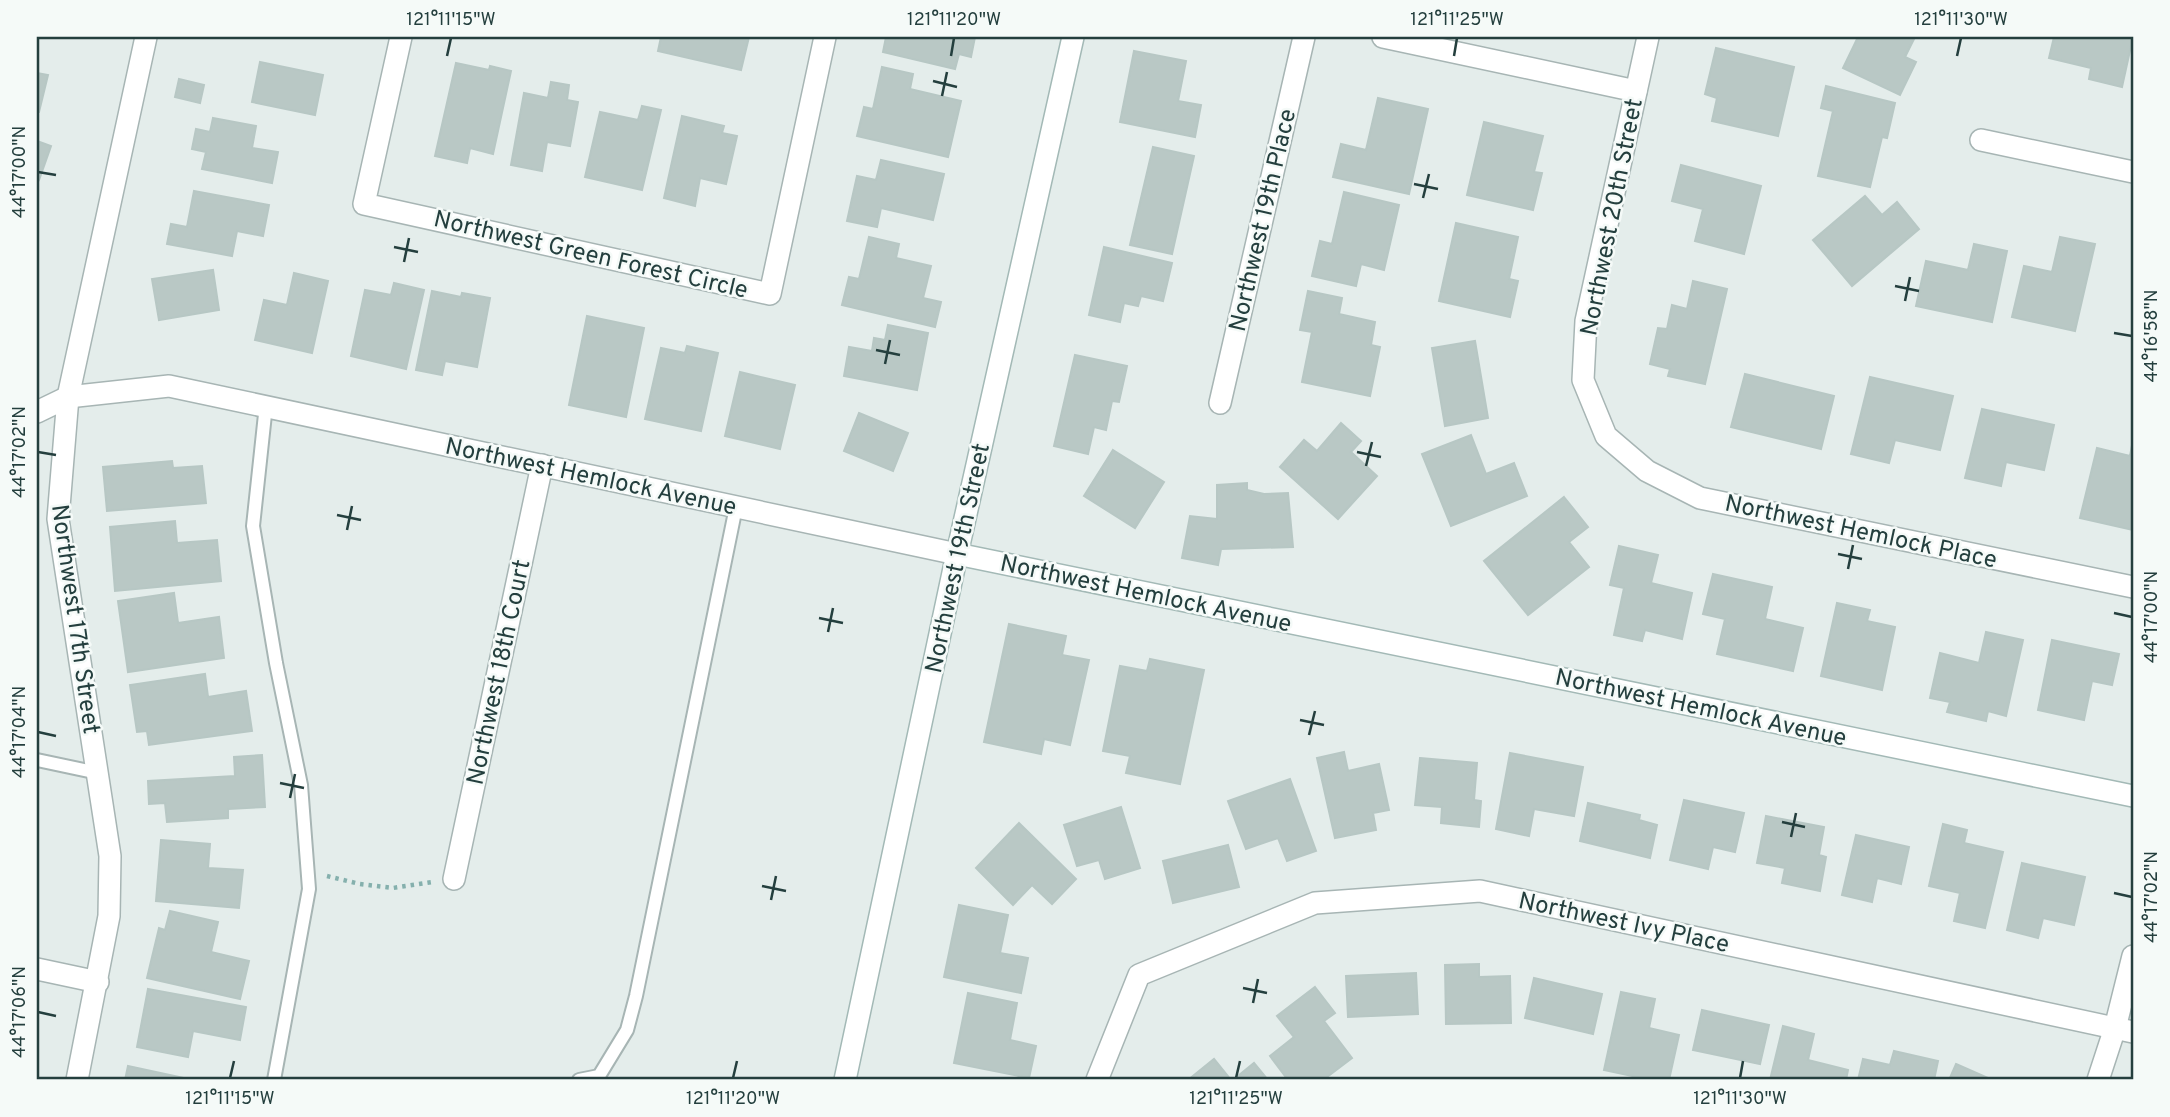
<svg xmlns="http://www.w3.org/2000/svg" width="2170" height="1117" viewBox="0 0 2170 1117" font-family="Overpass,sans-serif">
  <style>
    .building { fill: #b9c8c5; stroke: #b7c7c4; stroke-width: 2 }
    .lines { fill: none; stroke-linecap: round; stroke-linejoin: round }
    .lane-casing { stroke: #a7b5b4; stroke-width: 16 }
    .street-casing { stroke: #a7b5b4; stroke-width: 24 }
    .secondary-casing { stroke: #a3b9b6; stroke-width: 24 }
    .path { stroke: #85b0ad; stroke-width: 4.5; stroke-dasharray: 3.5 5; stroke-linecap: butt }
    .lane { stroke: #fff; stroke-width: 12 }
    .street { stroke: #fff; stroke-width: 21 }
    .secondary { stroke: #fff; stroke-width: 21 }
    .ticks { fill: none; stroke: #243f3e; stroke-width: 2.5 }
    .labels { text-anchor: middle; stroke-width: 5; stroke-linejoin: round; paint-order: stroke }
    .street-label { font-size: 24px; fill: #243f3e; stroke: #f5faf8 }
    .neatline { fill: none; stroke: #243f3e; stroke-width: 2.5 }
    .ticks-label { font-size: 18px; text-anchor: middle; fill: #243f3e }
  </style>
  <rect width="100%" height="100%" fill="#e4edeb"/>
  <g class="building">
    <polygon points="661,37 749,37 741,70 658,51"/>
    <polygon points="886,37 975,37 971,57 959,54 955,69 883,52"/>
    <polygon points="1858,37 1915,37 1905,57 1916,62 1900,95 1843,68"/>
    <polygon points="2054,37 2133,37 2122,87 2089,79 2091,68 2049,58"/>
    <polygon points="1716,48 1794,67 1778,136 1712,121 1717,98 1705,94"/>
    <polygon points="1134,51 1186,61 1178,101 1201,105 1195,137 1120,122"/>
    <polygon points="260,62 323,75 315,115 252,102"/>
    <polygon points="456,63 489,70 490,66 511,71 493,154 470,148 467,163 435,156"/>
    <polygon points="882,67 913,74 910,89 961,101 948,157 857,136 864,107 873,109"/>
    <polygon points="37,73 48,75 39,112 37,112"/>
    <polygon points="179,79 204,85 200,103 175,97"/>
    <polygon points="551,82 569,85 567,100 578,102 570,146 547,142 542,171 511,165 524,93 548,98"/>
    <polygon points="1826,86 1895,103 1887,138 1882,137 1870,187 1818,176 1833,111 1821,108"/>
    <polygon points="1378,98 1428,109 1409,194 1333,177 1341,144 1366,150"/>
    <polygon points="642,106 661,110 642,190 585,177 600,112 638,120"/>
    <polygon points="682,116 724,126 722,133 737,136 726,184 700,178 695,206 664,198"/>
    <polygon points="213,118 256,126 252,148 278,152 272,183 202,169 206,152 192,149 196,129 210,132"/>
    <polygon points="1484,122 1543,136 1534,172 1542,173 1533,210 1467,195"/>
    <polygon points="37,141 51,146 39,180 37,179"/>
    <polygon points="1153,147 1194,156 1172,254 1130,245"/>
    <polygon points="881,160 944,174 933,220 881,208 877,227 847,221 857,176 876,180"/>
    <polygon points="1681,165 1761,186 1744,254 1695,241 1703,209 1672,201"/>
    <polygon points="194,191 269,205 263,236 237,231 232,256 167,244 171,224 187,227"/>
    <polygon points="1344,192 1399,205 1384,270 1361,264 1356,286 1312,276 1320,241 1332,244"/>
    <polygon points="1865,196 1882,215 1897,202 1919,229 1852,286 1813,240"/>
    <polygon points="1456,223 1518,237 1509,279 1518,281 1510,317 1439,301"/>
    <polygon points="869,237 899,244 896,258 931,266 923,298 941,302 935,327 842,305 849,277 859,279"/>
    <polygon points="2060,237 2095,244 2075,331 2012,317 2024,266 2052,272"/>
    <polygon points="1974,244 2007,251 1992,322 1916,306 1926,261 1968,270"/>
    <polygon points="1104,247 1172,263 1163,301 1141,296 1138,306 1124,303 1120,322 1089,315"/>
    <polygon points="213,270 219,310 159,320 152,279"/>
    <polygon points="294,273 328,281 312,353 255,340 264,300 287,305"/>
    <polygon points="1693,281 1727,289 1705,384 1668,376 1670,369 1650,364 1658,328 1667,329 1672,305 1687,309"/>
    <polygon points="394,283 424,290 406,369 351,356 365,290 391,295"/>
    <polygon points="432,291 461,297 462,293 490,298 477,367 445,361 442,375 416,370"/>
    <polygon points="1308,291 1342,298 1339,314 1375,322 1371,345 1380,347 1370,396 1302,382 1312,332 1300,330"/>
    <polygon points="587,316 644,328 626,417 569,405"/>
    <polygon points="888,325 928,333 917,390 844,376 849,347 872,351 874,338 885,340"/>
    <polygon points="1475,341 1488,418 1445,426 1432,348"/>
    <polygon points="687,346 718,353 701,431 645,419 661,348 685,353"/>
    <polygon points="1075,355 1127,366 1119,402 1112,401 1106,430 1094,427 1088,454 1054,446"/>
    <polygon points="740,372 795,385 780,449 725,436"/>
    <polygon points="1745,374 1834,396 1821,449 1731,427"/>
    <polygon points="1870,377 1953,396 1940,450 1895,440 1889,463 1851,454"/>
    <polygon points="1982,409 2054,425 2044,470 2006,462 2001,486 1965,478"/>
    <polygon points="859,413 908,433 893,471 844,451"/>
    <polygon points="1341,423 1361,441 1351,452 1377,476 1338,519 1280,467 1304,440 1317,451"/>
    <polygon points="1471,435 1486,474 1514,463 1527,496 1451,526 1422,454"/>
    <polygon points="2133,440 2133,530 2080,518 2097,448 2130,456"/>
    <polygon points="1113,450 1164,482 1135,528 1084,496"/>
    <polygon points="172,461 173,468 202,466 206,503 107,511 103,467"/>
    <polygon points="1247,483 1247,490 1264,494 1288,493 1293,547 1221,549 1218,565 1182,558 1190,516 1217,519 1217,485"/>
    <polygon points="1564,497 1588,527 1569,542 1589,567 1528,615 1484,561"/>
    <polygon points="175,521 177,543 217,540 221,581 115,591 110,527"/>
    <polygon points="1619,546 1658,555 1651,583 1692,593 1682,639 1645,630 1642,641 1614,635 1624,588 1610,585"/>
    <polygon points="1713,574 1772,587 1765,619 1803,628 1793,671 1717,654 1725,619 1703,614"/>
    <polygon points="174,593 178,623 219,617 224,658 128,672 118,601"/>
    <polygon points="1837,603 1870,610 1867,621 1895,627 1882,690 1821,676"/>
    <polygon points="1009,624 1066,636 1062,655 1089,660 1070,745 1044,739 1041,754 984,742"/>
    <polygon points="1986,632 2023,640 2006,716 1988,711 1986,721 1947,712 1950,702 1930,698 1940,653 1979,663"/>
    <polygon points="2052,640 2119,654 2112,685 2092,681 2084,720 2038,710"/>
    <polygon points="1150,659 1204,670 1180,784 1126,773 1130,756 1103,751 1120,666 1147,671"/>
    <polygon points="205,674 208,697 246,691 252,731 149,745 147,731 137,732 130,685"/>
    <polygon points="1344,752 1348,771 1379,764 1389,810 1373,813 1376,830 1335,838 1317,758"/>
    <polygon points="1510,753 1583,767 1574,816 1534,809 1529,836 1496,829"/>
    <polygon points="262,755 265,807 228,809 228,818 167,822 165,803 149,804 148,781 235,776 234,757"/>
    <polygon points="1420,758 1477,763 1474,800 1481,801 1479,827 1441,823 1442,807 1415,805"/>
    <polygon points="1290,779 1316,851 1287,861 1278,838 1246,849 1228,801"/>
    <polygon points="1684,800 1744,813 1735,852 1713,847 1708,869 1670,860"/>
    <polygon points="1588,803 1640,815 1639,820 1657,825 1650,858 1580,841"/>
    <polygon points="1121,807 1140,868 1105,879 1099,860 1077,866 1064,825"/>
    <polygon points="1766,816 1824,827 1819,855 1826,857 1820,891 1782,883 1785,868 1757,863"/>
    <polygon points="1019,823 1076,879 1052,904 1032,885 1013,905 976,868"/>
    <polygon points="1943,824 1967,830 1964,843 2003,852 1985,928 1954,921 1960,893 1929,886"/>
    <polygon points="1856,835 1909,847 1901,884 1877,878 1872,902 1842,895"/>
    <polygon points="161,840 210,844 208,868 243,870 239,908 156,901"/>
    <polygon points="1228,845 1239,887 1173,903 1163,861"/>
    <polygon points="2022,863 2085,877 2074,925 2043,918 2038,938 2007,930"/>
    <polygon points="959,905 1008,915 1000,953 1028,958 1021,993 944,977"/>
    <polygon points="170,911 218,922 211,952 249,961 240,999 147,978 159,928 165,930"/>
    <polygon points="1479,964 1479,977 1510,976 1511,1023 1446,1024 1445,965"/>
    <polygon points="1416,973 1418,1014 1348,1017 1346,976"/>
    <polygon points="1534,978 1602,994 1593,1034 1525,1018"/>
    <polygon points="1315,987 1335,1013 1324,1021 1352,1058 1323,1080 1288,1080 1270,1056 1294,1037 1277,1016"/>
    <polygon points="148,989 246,1007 240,1040 193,1031 188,1057 137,1047"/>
    <polygon points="1621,992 1655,999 1649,1028 1679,1035 1669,1080 1651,1080 1604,1070"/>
    <polygon points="968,993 1017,1003 1010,1040 1036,1046 1029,1078 954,1063"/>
    <polygon points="1702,1010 1769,1025 1760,1064 1693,1050"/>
    <polygon points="1783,1026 1814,1034 1808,1060 1848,1070 1846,1080 1770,1080"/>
    <polygon points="1894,1051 1938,1061 1934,1080 1858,1080 1863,1059 1890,1065"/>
    <polygon points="1214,1059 1231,1080 1188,1080"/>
    <polygon points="1254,1063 1268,1080 1233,1080"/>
    <polygon points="1956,1064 1988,1078 1987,1080 1949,1080"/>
    <polygon points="128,1066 193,1080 125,1080"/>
  </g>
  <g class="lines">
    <defs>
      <g id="lane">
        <polyline points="266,405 253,526 276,663 301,785 309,889 274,1080"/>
        <polyline points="37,760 98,773"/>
        <polyline points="579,1080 599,1076 627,1030 636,996 736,507"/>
      </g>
      <g id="street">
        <polyline points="401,37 364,204 770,294 825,37"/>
        <polyline points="1383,37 1636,91"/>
        <polyline points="1648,37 1586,321 1583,380 1606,436 1647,471 1700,498 2133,587"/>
        <polyline points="1981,140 2133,172"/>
        <polyline points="1220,403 1304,37"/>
        <polyline points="37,412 68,397 169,386 957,554"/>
        <polyline points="454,879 542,465"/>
        <polyline points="37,969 98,982"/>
        <polyline points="77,1080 109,916 110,856 58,519 68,397 146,37"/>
        <polyline points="1097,1080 1139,975 1315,903 1480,891 2133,1032"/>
        <polyline points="2098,1080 2115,1028 2133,956"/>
      </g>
      <g id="secondary">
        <polyline points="957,554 2133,796"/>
        <polyline points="845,1080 957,554 1073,37"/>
      </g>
    </defs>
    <use href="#lane" class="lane-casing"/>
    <use href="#street" class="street-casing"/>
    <use href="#secondary" class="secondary-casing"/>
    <polyline class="path" points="327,876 360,884 393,888 432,882"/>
    <use href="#lane" class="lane"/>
    <use href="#street" class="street"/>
    <use href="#secondary" class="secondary"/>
  </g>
  <path class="ticks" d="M447,56L451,38M951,56L954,38M1454,56L1457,38M1957,56L1961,38M933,81L957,87M942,96L947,72M38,172L56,175M1414,184L1438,189M1423,198L1429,174M394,247L418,252M404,262L409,238M1895,286L1919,291M1905,301L1910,277M2114,333L2132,336M876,350L900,355M885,364L890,340M38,452L56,455M1357,452L1381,457M1366,466L1372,442M337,515L361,520M347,530L352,506M1838,554L1862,559M1848,569L1853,545M2114,613L2132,617M819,618L843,623M828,632L833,608M1300,720L1324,725M38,732L56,736M1309,735L1315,711M280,783L304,788M290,798L295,774M1782,822L1805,827M1791,837L1796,813M762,886L786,891M2114,893L2132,897M771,900L776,876M1243,988L1267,993M1253,1003L1258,979M38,1012L56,1016M230,1078L234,1061M733,1078L737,1061M1236,1078L1240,1061M1740,1078L1743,1061"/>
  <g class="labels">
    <g class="street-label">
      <text transform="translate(1611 217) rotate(-79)" y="8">Northwest 20th Street</text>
      <text transform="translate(1262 220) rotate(-77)" y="8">Northwest 19th Place</text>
      <text transform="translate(591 254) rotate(13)" y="8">Northwest Green Forest Circle</text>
      <text transform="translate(591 476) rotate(12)" y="8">Northwest Hemlock Avenue</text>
      <text transform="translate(1861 531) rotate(12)" y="8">Northwest Hemlock Place</text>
      <text transform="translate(957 558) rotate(-78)" y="8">Northwest 19th Street</text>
      <text transform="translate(1146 593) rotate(12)" y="8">Northwest Hemlock Avenue</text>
      <text transform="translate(76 619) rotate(82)" y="8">Northwest 17th Street</text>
      <text transform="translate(498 672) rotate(-78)" y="8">Northwest 18th Court</text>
      <text transform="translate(1701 707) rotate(12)" y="8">Northwest Hemlock Avenue</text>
      <text transform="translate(1624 922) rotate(12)" y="8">Northwest Ivy Place</text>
    </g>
  </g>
  <rect width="2170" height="1117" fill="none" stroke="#f5faf8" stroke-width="77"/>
  <rect x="38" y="38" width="2094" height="1040" class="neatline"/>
  <g class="ticks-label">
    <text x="451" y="25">121°11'15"W</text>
    <text x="954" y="25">121°11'20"W</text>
    <text x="1457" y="25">121°11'25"W</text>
    <text x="1961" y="25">121°11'30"W</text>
    <text transform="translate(19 172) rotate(-90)" y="6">44°17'00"N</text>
    <text transform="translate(2151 336) rotate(-90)" y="6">44°16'58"N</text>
    <text transform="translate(19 452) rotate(-90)" y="6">44°17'02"N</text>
    <text transform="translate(2151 617) rotate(-90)" y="6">44°17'00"N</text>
    <text transform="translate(19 732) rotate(-90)" y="6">44°17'04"N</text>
    <text transform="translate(2151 897) rotate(-90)" y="6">44°17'02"N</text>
    <text transform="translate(19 1012) rotate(-90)" y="6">44°17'06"N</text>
    <text x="230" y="1104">121°11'15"W</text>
    <text x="733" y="1104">121°11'20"W</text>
    <text x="1236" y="1104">121°11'25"W</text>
    <text x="1740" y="1104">121°11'30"W</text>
  </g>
</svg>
